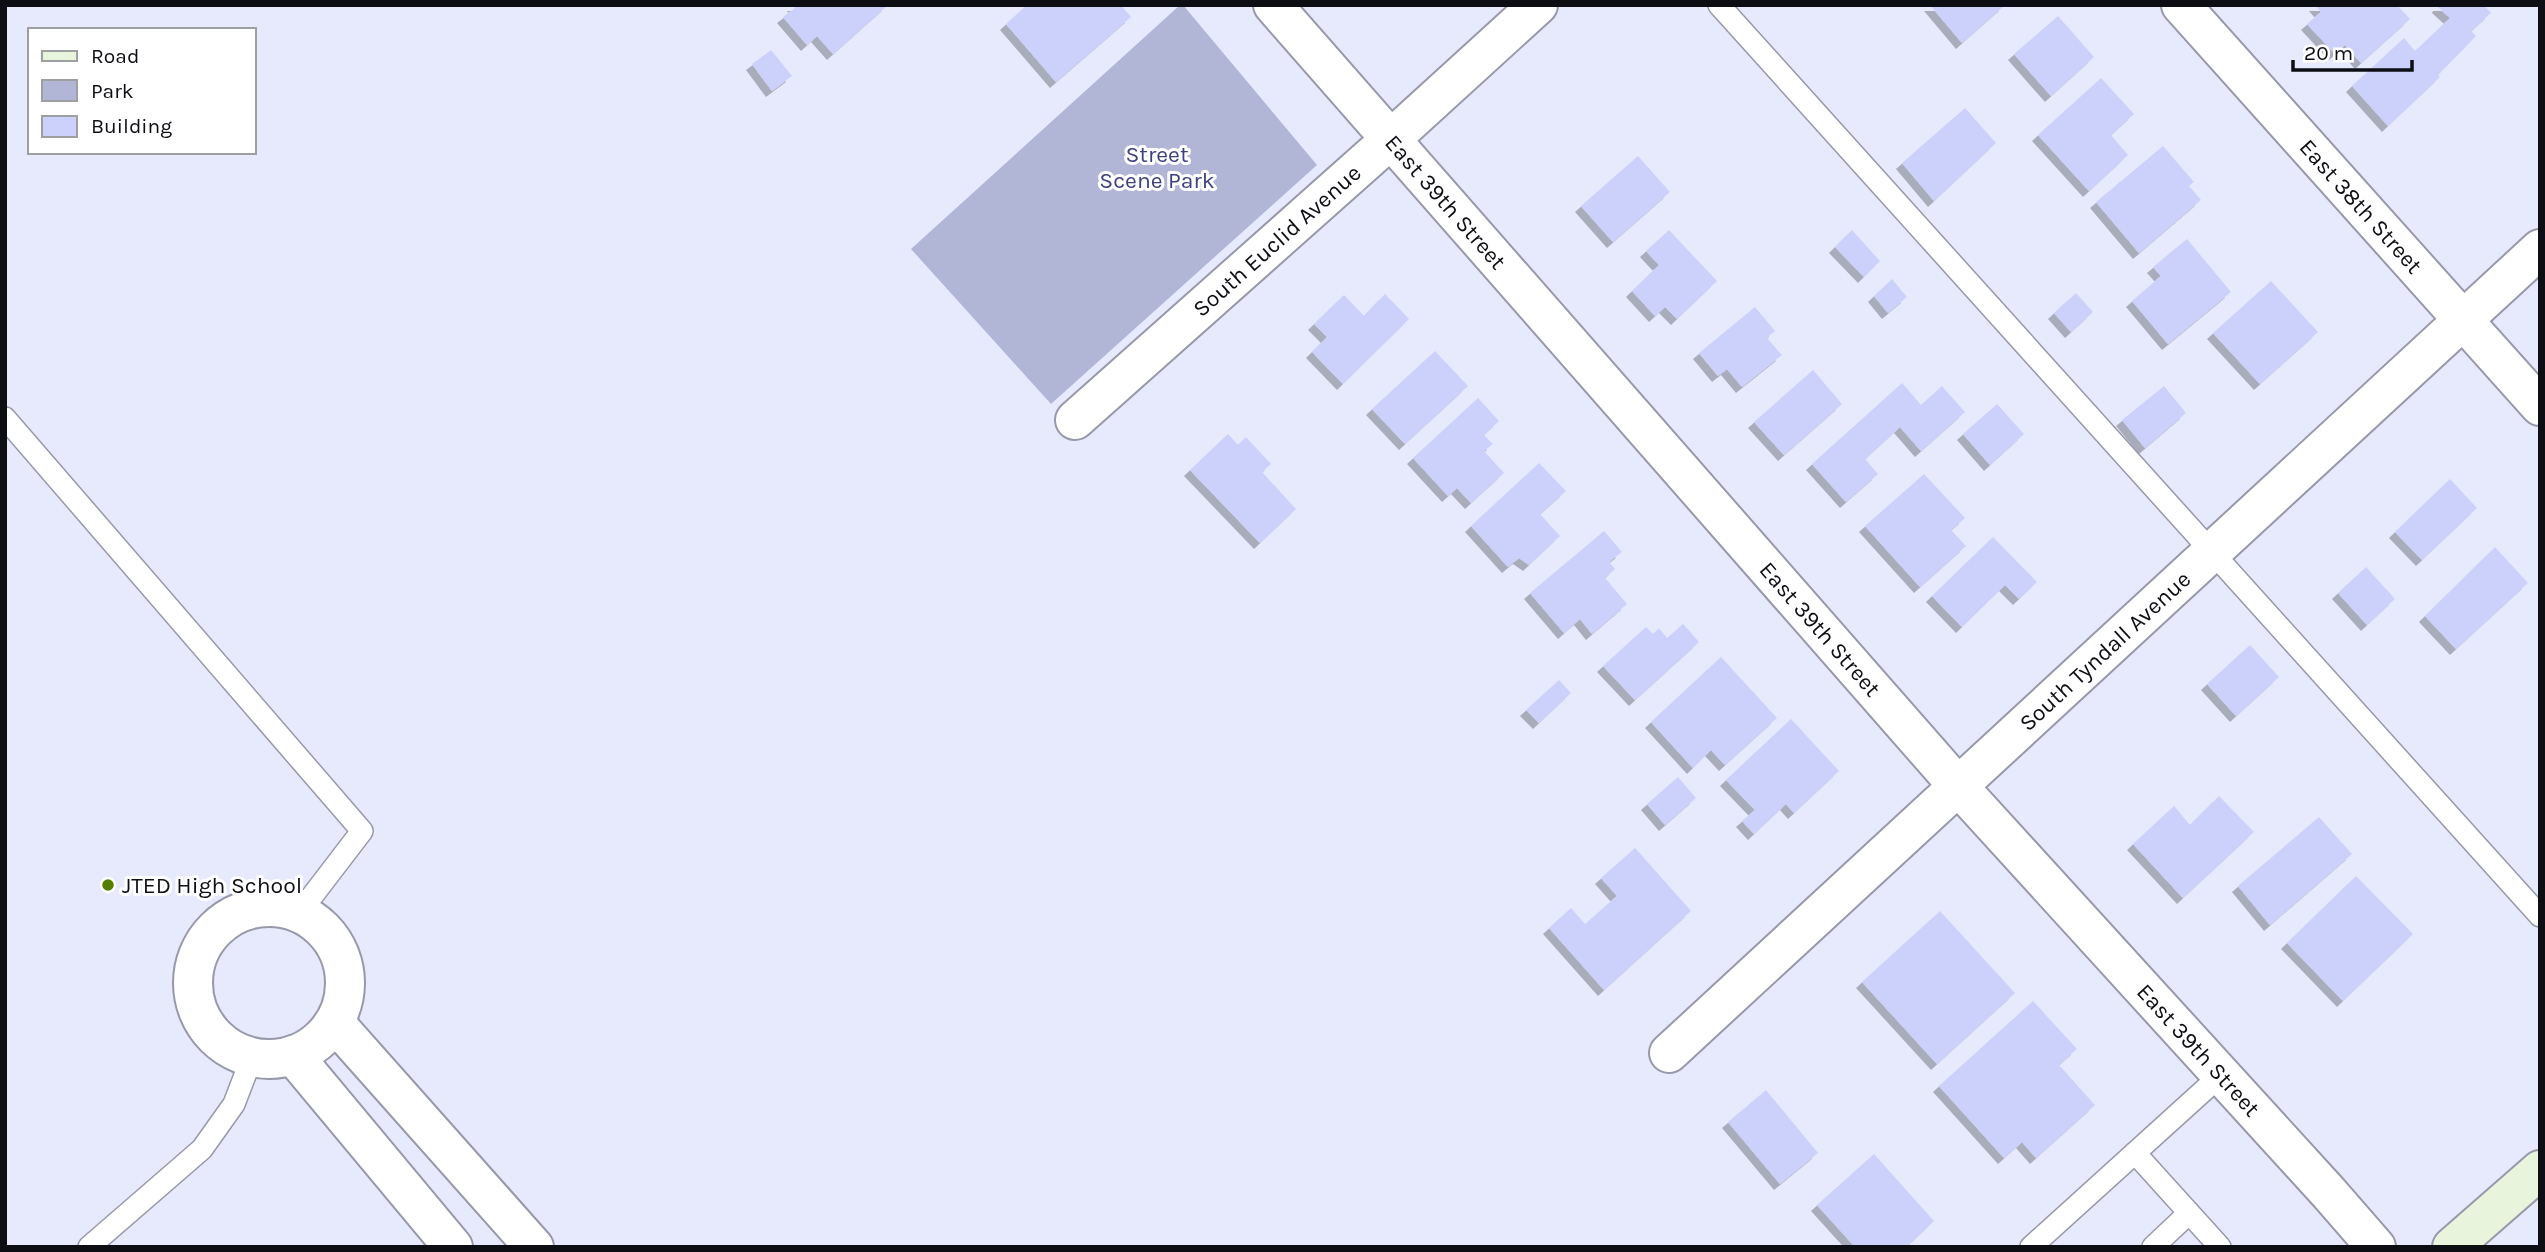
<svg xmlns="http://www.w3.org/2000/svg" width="2545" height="1252" viewBox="0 0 2545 1252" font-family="Karla,sans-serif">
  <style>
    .green { fill: #b1b6d7 }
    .building { fill: #ccd1fc; filter: url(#shadow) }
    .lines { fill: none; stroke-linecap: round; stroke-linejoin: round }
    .service-casing { stroke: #9799ab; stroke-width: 24 }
    .minor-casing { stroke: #9799ab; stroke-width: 42 }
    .secondary-casing { stroke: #9799ab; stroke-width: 42 }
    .service { stroke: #fff; stroke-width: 21 }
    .minor { stroke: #fff; stroke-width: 38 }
    .secondary { stroke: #e9f4dc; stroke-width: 38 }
    .poi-dot { fill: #557f00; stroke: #fff; stroke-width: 2.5 }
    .labels { text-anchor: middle; stroke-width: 6; stroke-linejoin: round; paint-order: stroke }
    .park-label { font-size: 23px; fill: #3e4080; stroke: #fff }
    .street-label { font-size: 23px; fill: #0d0e14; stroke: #fff }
    .poi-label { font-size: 23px; fill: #0d0e14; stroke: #fff; text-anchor: start }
  </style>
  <defs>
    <filter id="shadow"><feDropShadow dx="-6" dy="6" stdDeviation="0" flood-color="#0004"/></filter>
  </defs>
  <rect width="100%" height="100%" fill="#e7eafd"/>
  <polygon class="green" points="1180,5 1183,5 1317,165 1051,404 911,249"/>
  <g class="building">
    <polygon points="793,5 888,5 833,54 817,36 807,45 783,17 795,8"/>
    <polygon points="1027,5 1121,5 1131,17 1056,82 1006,24"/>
    <polygon points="1930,5 2005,5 1962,43"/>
    <polygon points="2315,5 2397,5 2410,19 2361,63 2345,45 2335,54 2307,24 2321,12"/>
    <polygon points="2439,5 2484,5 2491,13 2471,31 2476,36 2438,75 2440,77 2388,126 2352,86 2404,38 2415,51 2450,18 2438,7"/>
    <polygon points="2058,16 2094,57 2051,96 2014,54"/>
    <polygon points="771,50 792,76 772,91 752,64"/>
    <polygon points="2101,78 2134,114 2111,135 2128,155 2089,191 2038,135"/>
    <polygon points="1965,108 1996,143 1934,201 1902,163"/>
    <polygon points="2163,146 2194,182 2189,186 2201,200 2139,253 2096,202"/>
    <polygon points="1638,156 1670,192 1613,242 1581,206"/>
    <polygon points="1669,230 1717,281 1677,319 1665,307 1655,316 1632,291 1659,265 1646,251"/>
    <polygon points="1852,230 1880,261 1864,277 1835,247"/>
    <polygon points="2187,239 2231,292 2168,344 2132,301 2161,276 2153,267"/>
    <polygon points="1892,279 1907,297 1888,313 1874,296"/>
    <polygon points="2271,281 2318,332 2260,384 2213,333"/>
    <polygon points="2076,293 2093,312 2071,332 2054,313"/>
    <polygon points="1385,294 1409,319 1343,384 1312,352 1327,337 1314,324 1344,295 1364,316"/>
    <polygon points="1755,307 1775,331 1767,338 1782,355 1742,387 1727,369 1718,376 1699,353"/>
    <polygon points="1435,351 1468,386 1405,444 1372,409"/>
    <polygon points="1813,370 1842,404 1784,455 1754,422"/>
    <polygon points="1902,383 1921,405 1942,386 1965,412 1921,451 1900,427 1865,459 1878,474 1846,502 1812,464"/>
    <polygon points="2164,386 2186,413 2145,448 2122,420"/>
    <polygon points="1478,398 1499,421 1484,435 1493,444 1484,451 1504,473 1471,503 1457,488 1448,496 1413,458"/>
    <polygon points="1997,404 2024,434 1990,465 1963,434"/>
    <polygon points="1228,434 1238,445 1246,437 1271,464 1262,472 1296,509 1260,543 1190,470"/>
    <polygon points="1539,463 1566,491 1540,514 1560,536 1529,565 1519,558 1508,567 1471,526"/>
    <polygon points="1924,474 1965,518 1951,530 1966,546 1920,587 1865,526"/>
    <polygon points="2450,479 2477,508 2422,560 2395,532"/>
    <polygon points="1604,531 1622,552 1609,562 1615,569 1605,578 1627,604 1592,634 1580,619 1564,633 1530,593"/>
    <polygon points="1993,537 2037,582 2019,599 2005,585 1962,627 1932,596"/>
    <polygon points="2495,547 2528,583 2456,649 2425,616"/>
    <polygon points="2366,567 2395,599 2367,625 2338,593"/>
    <polygon points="1683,624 1699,642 1635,700 1603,666 1646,627 1653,634 1659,628 1667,638"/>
    <polygon points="2250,645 2279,677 2236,716 2207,684"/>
    <polygon points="1721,657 1777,718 1725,765 1711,750 1693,768 1651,722"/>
    <polygon points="1559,680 1571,693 1539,723 1526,710"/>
    <polygon points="1791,719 1839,771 1794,813 1786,804 1754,834 1742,821 1755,810 1726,780"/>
    <polygon points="1678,777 1696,798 1665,825 1647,804"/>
    <polygon points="2219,796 2254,832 2183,898 2133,844 2174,806 2190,825"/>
    <polygon points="2319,817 2352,854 2270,925 2238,886"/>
    <polygon points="1635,848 1691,911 1604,990 1549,928 1571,908 1585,924 1617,896 1601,878"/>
    <polygon points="2356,876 2413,934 2343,1001 2287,943"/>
    <polygon points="1940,911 2015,993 1937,1064 1862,982"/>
    <polygon points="2033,1001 2077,1049 2059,1065 2095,1105 2036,1158 2022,1142 2004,1158 1939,1086"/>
    <polygon points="1766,1090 1818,1153 1780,1184 1728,1122"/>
    <polygon points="1874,1154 1934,1221 1906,1247 1855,1247 1817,1205"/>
  </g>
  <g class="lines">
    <defs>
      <g id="service">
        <polyline points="1719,5 2540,916"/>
        <polyline points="5,418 362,831 300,912"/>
        <polyline points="2135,1153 2220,1247"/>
        <polyline points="89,1247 202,1149 234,1104 252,1057"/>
        <polyline points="2031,1247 2222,1074"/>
        <polyline points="2153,1247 2189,1213"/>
      </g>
      <g id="minor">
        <path id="s1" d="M1273,5L1958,786L2329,1193L2376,1247"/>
        <path id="s2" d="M2181,5L2540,406"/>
        <path id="s3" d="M1075,420L1391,139L1538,5"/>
        <circle cx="269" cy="983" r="76"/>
        <polyline points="335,1023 534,1247"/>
        <path id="s4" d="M1669,1053L2540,249"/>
        <polyline points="293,1055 453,1247"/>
      </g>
      <polyline id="secondary" points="2452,1247 2540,1170"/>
    </defs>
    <use href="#service" class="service-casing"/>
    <use href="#minor" class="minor-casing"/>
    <use href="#secondary" class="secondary-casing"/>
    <use href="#service" class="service"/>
    <use href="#minor" class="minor"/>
    <use href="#secondary" class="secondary"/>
  </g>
  <circle class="poi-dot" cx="108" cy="885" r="7"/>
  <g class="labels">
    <g class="park-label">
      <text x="1157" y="162">Street<tspan x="1157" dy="26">Scene Park</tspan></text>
    </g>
    <g class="street-label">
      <text dy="8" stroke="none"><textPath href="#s1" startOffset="262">East 39th Street</textPath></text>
      <text dy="8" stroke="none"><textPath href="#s2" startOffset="270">East 38th Street</textPath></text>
      <text dy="8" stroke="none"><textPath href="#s3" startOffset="270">South Euclid Avenue</textPath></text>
      <text dy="8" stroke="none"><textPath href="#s1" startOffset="830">East 39th Street</textPath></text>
      <text dy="8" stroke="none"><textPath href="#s4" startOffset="593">South Tyndall Avenue</textPath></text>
      <text dy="8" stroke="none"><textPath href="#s1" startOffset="1396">East 39th Street</textPath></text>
    </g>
    <g class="poi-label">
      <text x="122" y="893">JTED High School</text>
    </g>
  </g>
  <rect width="2545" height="1252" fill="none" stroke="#0d0e14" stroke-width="14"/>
  <rect x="28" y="28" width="228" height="126" fill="#ffffff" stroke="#9e9fa1" stroke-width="2"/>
  <rect x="42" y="51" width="35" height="10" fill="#e9f4dc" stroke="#9e9fa1" stroke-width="2"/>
  <text x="91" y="63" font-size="21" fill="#0d0e14">Road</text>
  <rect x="42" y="80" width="35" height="21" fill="#b1b6d7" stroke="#9e9fa1" stroke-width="2"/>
  <text x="91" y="98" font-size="21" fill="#0d0e14">Park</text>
  <rect x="42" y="116" width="35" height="21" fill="#ccd1fc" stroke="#9e9fa1" stroke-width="2"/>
  <text x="91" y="133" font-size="21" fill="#0d0e14">Building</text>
  <path d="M2293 60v10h119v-10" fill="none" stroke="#0d0e14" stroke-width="3.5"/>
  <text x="2304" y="60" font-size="21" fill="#0d0e14" stroke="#ffffff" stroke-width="5" paint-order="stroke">20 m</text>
</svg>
